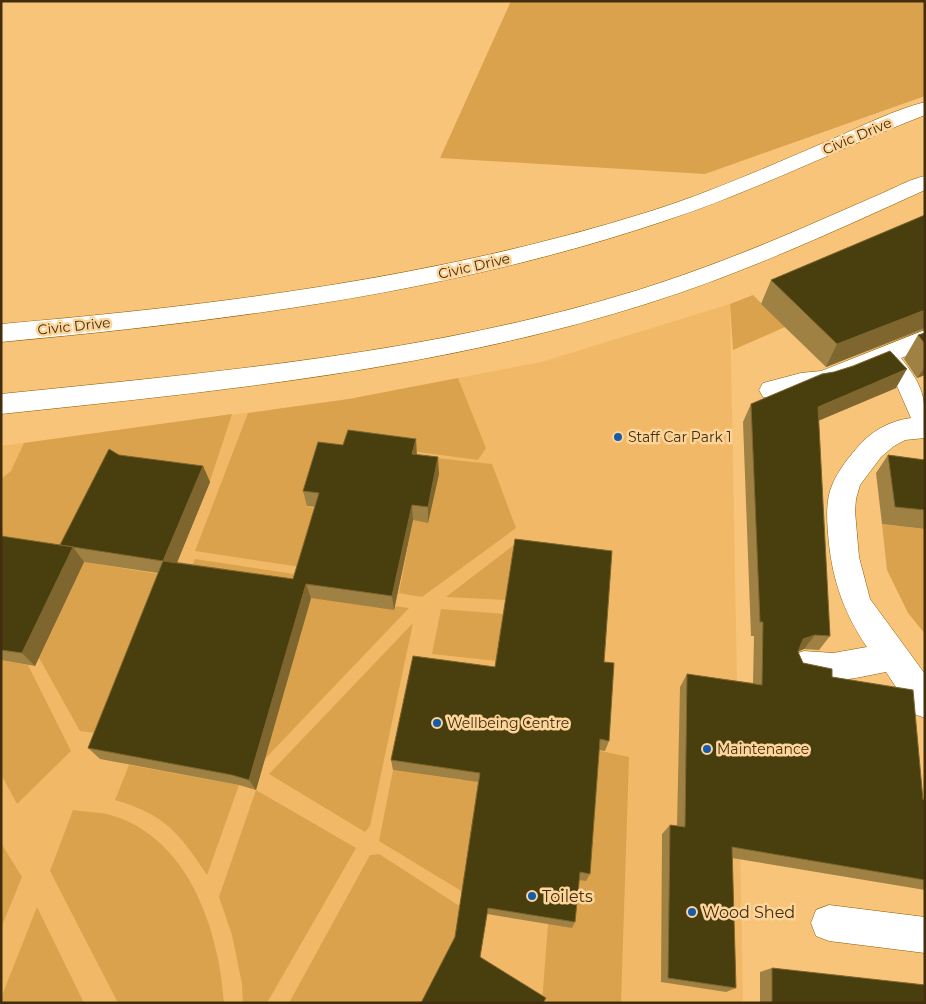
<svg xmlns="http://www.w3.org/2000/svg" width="926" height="1004" viewBox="0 0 926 1004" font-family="Montserrat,sans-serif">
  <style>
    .built { fill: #f1b967 }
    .green { fill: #daa24c }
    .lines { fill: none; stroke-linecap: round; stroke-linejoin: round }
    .minor-casing { stroke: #8d5e01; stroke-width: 1 }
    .major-casing { stroke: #8d5e01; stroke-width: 1 }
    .minor { fill: #fff; fill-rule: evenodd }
    .major { fill: #fff; fill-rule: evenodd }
    .wall { fill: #a08144 }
    .shaded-wall { fill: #7e662e }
    .building { fill: #493e0e; stroke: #7e662e }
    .poi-dot { fill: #155baa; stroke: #fdd49a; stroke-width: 2 }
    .labels { text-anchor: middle; stroke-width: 5; stroke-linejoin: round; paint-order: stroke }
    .street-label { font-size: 14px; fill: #422e0e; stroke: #fdd49a }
    .poi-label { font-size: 14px; fill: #422e0e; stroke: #fdd49a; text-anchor: start }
    .near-poi-label { font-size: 16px; fill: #422e0e; stroke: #fdd49a; text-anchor: start }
  </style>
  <rect width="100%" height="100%" fill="#f8c47a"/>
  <polygon class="built" points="730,304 743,1003 1,1003 1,446 349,399 541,362"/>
  <g class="green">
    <polygon points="511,1 925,1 925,96 705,174 440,158"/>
    <polygon points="753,295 785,327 733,350 730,304"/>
    <polygon points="458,378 486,448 478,460 381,447 307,507 318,508 301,567 195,551 248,413 349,399"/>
    <polygon points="232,414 210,481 203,480 71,560 1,546 1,479 11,471 24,443"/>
    <polygon points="417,456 492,464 516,528 422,597 399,593 413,520 428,522 439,474"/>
    <polygon points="882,524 925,529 925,634 908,613 887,570"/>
    <polygon points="514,545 506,600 446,597"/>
    <polygon points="195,559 301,575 299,581 187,578"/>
    <polygon points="84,562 171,576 104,734 80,731 39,658"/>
    <polygon points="308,594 409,608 261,763"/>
    <polygon points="441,609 504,614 497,661 432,654"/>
    <polygon points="413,623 370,826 365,832 269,774"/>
    <polygon points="1,660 28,665 71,751 17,804 1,774"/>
    <polygon points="495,680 463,892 379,841 393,770 462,780"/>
    <polygon points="596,750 629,757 621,1003 542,1003 548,924"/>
    <path d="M129,765L239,785L207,875C179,833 166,815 115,800Z"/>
    <polygon points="256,790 356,848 267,1003 243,1003 242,984 232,935 219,897"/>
    <path d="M73,810C84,812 96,812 107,814C188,835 219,929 224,1003H118L50,871Z"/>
    <polygon points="1,843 22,877 1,928"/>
    <polygon points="379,854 461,907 455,942 424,1003 289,1003 370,855"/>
    <polygon points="37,907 84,1003 1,1003 1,998"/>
  </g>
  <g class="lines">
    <defs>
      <g id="minor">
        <path d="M925,330V349L901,358C926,390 925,398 925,438L905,440L894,446L881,457L860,485L856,499L855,511L859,557L870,599L925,674V718L914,714L886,672C854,678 824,687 793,675L789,665L793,655L804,651L833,653L867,647C843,612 831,576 828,533C827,520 826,505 830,491C835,475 845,462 856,449C870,432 888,421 911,418L897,386L880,367L824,389L801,391L772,399L763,397L759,390L763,383L801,373L821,371Z"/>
        <polygon points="829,905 925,917 925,953 829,941 816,936 811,923 816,910"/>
      </g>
      <g id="major">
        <path d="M925,102V115C838,149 755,191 667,220C452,293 226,321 1,342V324C220,305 437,278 648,212C712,192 774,164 835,138C864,125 894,110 925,102Z"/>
        <path d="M925,176V190C835,231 744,273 649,303C439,370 219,391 1,414V394C214,372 430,354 635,291C699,271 762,246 823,219C844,210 864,201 885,192C898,186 911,179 925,176Z"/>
      </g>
    </defs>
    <use href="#minor" class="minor-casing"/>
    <use href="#major" class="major-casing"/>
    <use href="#minor" class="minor"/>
    <use href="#major" class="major"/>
  </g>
  <g class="wall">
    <polygon points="925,215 925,329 826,367 761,304 771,280"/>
    <polygon points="925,333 925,375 917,378 904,359 918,335"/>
    <polygon points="834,372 896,388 818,421 830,636 819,650 804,649 798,652 803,663 832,677 923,800 925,800 925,890 732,858 736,988 726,992 661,982 662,834 670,825 677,826 680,687 687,674 753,683 754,636 751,636 743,422 751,404"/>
    <polygon points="119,455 203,466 210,482 177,562 293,579 315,507 307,506 303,491 417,455 439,474 428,523 413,520 394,610 311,598 256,790 239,785 100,759 88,748 158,573 84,562 35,666 1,660 1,536 60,545"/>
    <polygon points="888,455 925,460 925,529 882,524 876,473"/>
    <polygon points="604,662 609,741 605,751 599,750 590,874 586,881 579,880 575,922 572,928 487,914 480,957 421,1003 455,937 478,782 393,770 391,760 495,667"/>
    <polygon points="772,968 925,1003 760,1003 760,972"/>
  </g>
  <g class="shaded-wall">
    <polygon points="925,310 924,328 826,367 837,344"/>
    <polygon points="925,367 925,375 917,378"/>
    <polygon points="907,369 896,388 808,425 818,407"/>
    <polygon points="416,439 417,456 412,454"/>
    <polygon points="438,457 439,474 428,523 428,507"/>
    <polygon points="203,466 210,482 172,575 163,561"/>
    <polygon points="412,505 413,520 394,610 392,596"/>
    <polygon points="73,547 84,562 35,666 22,653"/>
    <polygon points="306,584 311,598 256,790 249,780"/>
    <polygon points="815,635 804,649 792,653 803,639"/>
  </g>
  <g class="building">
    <polygon points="925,215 925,310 837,344 771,280"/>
    <polygon points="925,333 925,344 918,335"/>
    <polygon points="890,351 907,369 818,407 830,636 815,635 803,639 798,652 803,663 832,669 832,677 913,690 923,800 925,800 925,880 732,847 736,988 668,978 670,825 685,827 687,674 762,685 763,622 760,622 751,404 822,374 834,372 853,366"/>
    <polygon points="348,430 416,439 412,454 438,457 428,507 412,505 392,596 306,584 249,780 232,775 88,748 163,561 60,545 109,449 119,455 203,466 163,561 293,579 319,493 303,491 318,442 343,445"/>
    <polygon points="888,455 925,460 925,510 895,507"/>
    <polygon points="1,536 73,547 22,653 1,650"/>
    <polygon points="515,539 612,551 604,662 614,663 609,741 600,739 590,874 580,872 575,922 488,908 480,957 546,998 543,1003 421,1003 455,937 480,773 391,760 413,656 495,667"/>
    <polygon points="772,968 925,985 925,1003 772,1003"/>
  </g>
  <g class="poi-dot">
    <circle cx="618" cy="437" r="5"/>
    <circle cx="437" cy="723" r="5"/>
    <circle cx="707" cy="749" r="5"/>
    <circle cx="532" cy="896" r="5"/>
    <circle cx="692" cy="912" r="5"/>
  </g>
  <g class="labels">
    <g class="street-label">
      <text transform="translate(857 136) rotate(-23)" y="5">Civic Drive</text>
      <text transform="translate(474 266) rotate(-13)" y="5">Civic Drive</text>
      <text transform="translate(74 326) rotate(-6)" y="5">Civic Drive</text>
    </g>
    <g class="poi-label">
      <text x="628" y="442">Staff Car Park 1</text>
      <text x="447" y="728">Wellbeing Centre</text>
      <text x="717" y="754">Maintenance</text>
    </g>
    <g class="near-poi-label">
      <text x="542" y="902">Toilets</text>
      <text x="702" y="918">Wood Shed</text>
    </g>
  </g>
  <rect width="926" height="1004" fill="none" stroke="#422e0e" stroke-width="5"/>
</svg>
